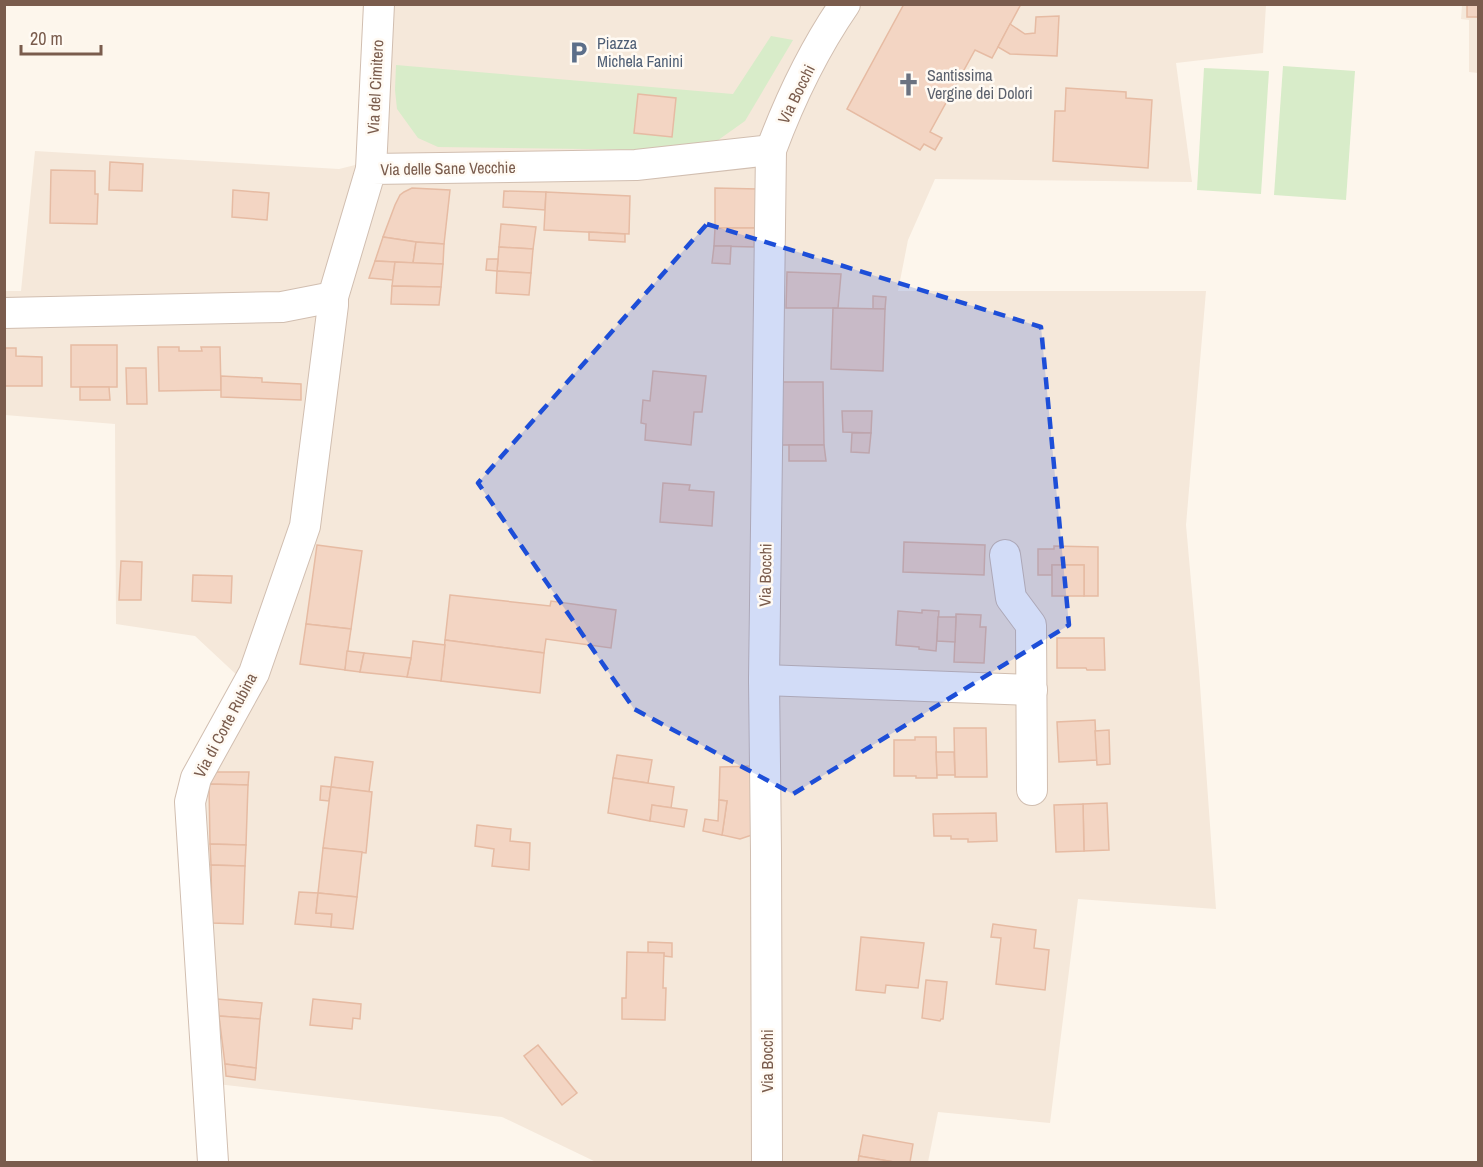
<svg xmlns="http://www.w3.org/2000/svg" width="1483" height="1167" viewBox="0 0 1483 1167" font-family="'Archivo Narrow',sans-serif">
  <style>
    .residential { fill: #f5e8da }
    .green { fill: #d8ecc9 }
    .building { fill: #f3d5c3; stroke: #e6bba3; stroke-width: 1.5 }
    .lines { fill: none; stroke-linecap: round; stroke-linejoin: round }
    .minor-casing { stroke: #d1beb0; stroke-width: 32 }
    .minor { stroke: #fff; stroke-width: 30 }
    .marked { fill: #1d4ed8; fill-opacity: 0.2; stroke: #1d4ed8; stroke-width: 4.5; stroke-dasharray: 12 8; stroke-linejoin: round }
    .labels { text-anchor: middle; stroke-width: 5; stroke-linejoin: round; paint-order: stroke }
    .service-label { font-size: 16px; fill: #4e5e75; stroke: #fffaf3; text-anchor: start }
    .worship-label { font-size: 16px; fill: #5b616d; stroke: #fffaf3; text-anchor: start }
    .street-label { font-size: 16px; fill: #7a5c4d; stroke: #fffaf3 }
  </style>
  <rect width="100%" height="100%" fill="#fdf6ec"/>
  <g class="residential">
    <polygon points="391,5 1266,5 1263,53 1176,63 1192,182 935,179 908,240 898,291 1206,291 1186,525 1199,671 1216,909 1078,899 1050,1123 938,1112 928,1162 932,1162 596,1162 502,1117 200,1082 177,802 240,678 195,636 116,624 115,424 5,415 4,291 21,291 35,151 339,169 383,158"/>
    <polygon points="1462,5 1478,5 1478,73 1469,72 1469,20 1461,19"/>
  </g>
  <g class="green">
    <polygon points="771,36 793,40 745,121 714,143 662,150 438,147 418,138 397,109 395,90 396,65 733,94"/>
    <polygon points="1283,66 1355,71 1346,200 1274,195"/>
    <polygon points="1204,68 1269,71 1261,194 1197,190"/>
  </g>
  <g class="building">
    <polygon points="904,4 1021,4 992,58 975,50 930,132 942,138 935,150 924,144 920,150 847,109"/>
    <rect x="1467" y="4" width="11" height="13"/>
    <polygon points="1059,16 1057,56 1010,54 998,47 1010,24 1025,34 1035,33 1036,17"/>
    <polygon points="1066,88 1126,92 1126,98 1152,100 1148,168 1053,161 1055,111 1065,111"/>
    <polygon points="638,94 676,98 672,137 634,133"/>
    <polygon points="110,162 143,164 142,191 109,190"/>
    <polygon points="51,170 95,171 95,194 98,194 97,224 50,223"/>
    <polygon points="412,188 450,190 444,244 416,242 383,237 395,205 400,195 404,192"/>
    <polygon points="715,188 757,189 755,228 715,228"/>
    <polygon points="233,190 269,193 267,220 232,217"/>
    <polygon points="504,191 546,192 545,210 503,207"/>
    <polygon points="546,192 630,196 629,234 544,230"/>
    <polygon points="501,224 536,227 533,249 499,247"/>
    <polygon points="715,228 755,228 754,247 714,246"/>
    <polygon points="589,232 625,234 625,242 589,240"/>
    <polygon points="383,237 416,242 413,263 375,261"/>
    <polygon points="416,242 444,244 443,264 413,263"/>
    <polygon points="714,246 731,246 730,264 712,263"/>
    <polygon points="499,247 533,249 531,273 497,271"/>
    <polygon points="487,259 498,259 497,271 486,270"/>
    <polygon points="375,261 395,262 393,280 369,278"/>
    <polygon points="395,262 443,264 441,287 392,286"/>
    <polygon points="497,271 531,273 529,295 496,293"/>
    <polygon points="787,272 841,274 838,308 786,308"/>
    <polygon points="392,286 441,287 439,305 391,304"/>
    <polygon points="873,296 886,297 885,309 873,309"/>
    <polygon points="833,308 885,309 883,371 831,369"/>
    <rect x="71" y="345" width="46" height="42"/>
    <polygon points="158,347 179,347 179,351 202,351 201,347 220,347 221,390 159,391"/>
    <polygon points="4,348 16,348 16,356 42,357 42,386 4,386"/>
    <polygon points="126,368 146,368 147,404 127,404"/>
    <polygon points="653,371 706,376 702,412 694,412 691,445 645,440 646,424 641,423 643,400 650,401"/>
    <polygon points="221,376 262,378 262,382 301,384 301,400 221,397"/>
    <polygon points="778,382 823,382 824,445 778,445"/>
    <polygon points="80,387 109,387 110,400 80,400"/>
    <polygon points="842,411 872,411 871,433 843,432"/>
    <polygon points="852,433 871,433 869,453 851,452"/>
    <polygon points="789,445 824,445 826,461 789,461"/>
    <polygon points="663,483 690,485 689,490 714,492 712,526 660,522"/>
    <polygon points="904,542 985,545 984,575 903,572"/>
    <polygon points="317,545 362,551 351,629 306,624"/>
    <polygon points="1054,546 1098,547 1098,596 1084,596 1084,565 1052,565 1052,575 1038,575 1038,549 1054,549"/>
    <polygon points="121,561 142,562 141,600 119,600"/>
    <rect x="1052" y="565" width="32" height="31"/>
    <polygon points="193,575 232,576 231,603 192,601"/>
    <polygon points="450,595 550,606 551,601 616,610 611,648 546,639 544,653 445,640"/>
    <polygon points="922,610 939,611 936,651 919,649 919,647 896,645 898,611 922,613"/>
    <polygon points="956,614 981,615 980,627 986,627 984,663 954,662"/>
    <polygon points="938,617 956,617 955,642 937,641"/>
    <polygon points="306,624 351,629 345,670 300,664"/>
    <polygon points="1057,638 1104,638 1105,670 1087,670 1086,668 1057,668"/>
    <polygon points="445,640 544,653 540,693 441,681"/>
    <polygon points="413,641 445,645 441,681 407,677 411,658"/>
    <polygon points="347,651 364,653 360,672 345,670"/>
    <polygon points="364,653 411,658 407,677 360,672"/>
    <polygon points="1095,720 1097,760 1059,762 1057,722"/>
    <polygon points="954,728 986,728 987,777 955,777"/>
    <polygon points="1109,730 1110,764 1097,765 1095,731"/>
    <polygon points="915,737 936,737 937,778 916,778 916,776 894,776 894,740 915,740"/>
    <polygon points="936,752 954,752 955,775 937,775"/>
    <polygon points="617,755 652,760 648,783 613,778"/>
    <polygon points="335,757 373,762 369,792 331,787"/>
    <polygon points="753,766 752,835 740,839 722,835 727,801 719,800 720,767"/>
    <polygon points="209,772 249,772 248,785 209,784"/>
    <polygon points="613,778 674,787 671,808 652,805 650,821 608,813"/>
    <polygon points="209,784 248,785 246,845 210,844"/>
    <polygon points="321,786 331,787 329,801 320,800"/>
    <polygon points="331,787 372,792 366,853 323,848"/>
    <polygon points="719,800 727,801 722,835 703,831 705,819 718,821"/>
    <polygon points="1107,803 1109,850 1084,851 1083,804"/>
    <polygon points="1083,804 1084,851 1056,852 1054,805"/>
    <polygon points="652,805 687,810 684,827 650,821"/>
    <polygon points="996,813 997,841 968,842 968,839 951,839 951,836 934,836 933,814"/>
    <polygon points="477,825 511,829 510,841 530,843 529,870 492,866 494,849 475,846"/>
    <polygon points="210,844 246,845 245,866 211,865"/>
    <polygon points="323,848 362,852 357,897 318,893"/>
    <polygon points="211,865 245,866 243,924 212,923"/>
    <polygon points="299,892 318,893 316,913 332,914 331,927 295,924"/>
    <polygon points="318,893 357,897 353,929 331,927 332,914 316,913"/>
    <polygon points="993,924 1036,930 1034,948 1049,950 1045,990 996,984 1001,938 991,937"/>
    <polygon points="861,937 924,943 918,988 886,985 885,993 856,990"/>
    <polygon points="648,942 672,943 672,957 664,956 664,953 648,953"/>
    <polygon points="627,952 664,953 663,988 666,988 665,1020 622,1019 622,998 626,998"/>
    <polygon points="926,980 947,982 943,1019 941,1019 940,1021 922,1018"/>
    <polygon points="217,999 262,1003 260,1019 219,1016"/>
    <polygon points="313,999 361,1004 360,1019 353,1018 352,1029 310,1025"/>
    <polygon points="219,1016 260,1019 256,1068 225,1064"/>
    <polygon points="538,1045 577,1093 562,1105 524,1056"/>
    <polygon points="225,1064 256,1068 255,1080 226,1076"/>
    <polygon points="863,1135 913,1144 910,1162 894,1162 859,1156"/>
    <polygon points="859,1156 894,1162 858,1162"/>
  </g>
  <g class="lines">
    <defs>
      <g id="minor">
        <polyline points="371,169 379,4"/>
        <polyline points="4,313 282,307 333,297 371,169 636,165 771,150"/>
        <polyline points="1005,555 1011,598 1031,625 1032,790"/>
        <polyline points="764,680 1032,690"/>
        <polyline points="213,1162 190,802 196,778 254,673 305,526 333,305 333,297"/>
        <path d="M767,1162L766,851L764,680L771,150C790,99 814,49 845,4"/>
      </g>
    </defs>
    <use href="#minor" class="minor-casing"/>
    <use href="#minor" class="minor"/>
  </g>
  <path class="marked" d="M707,224L1041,327L1069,625L793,794L634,709L478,483Z"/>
  <defs>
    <symbol id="parking-bare" viewBox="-9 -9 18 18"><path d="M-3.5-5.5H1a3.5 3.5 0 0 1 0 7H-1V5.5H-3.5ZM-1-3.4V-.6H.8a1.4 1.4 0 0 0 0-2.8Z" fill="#5c6f8a" stroke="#fffaf3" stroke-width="2.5" paint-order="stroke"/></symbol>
    <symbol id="church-bare" viewBox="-9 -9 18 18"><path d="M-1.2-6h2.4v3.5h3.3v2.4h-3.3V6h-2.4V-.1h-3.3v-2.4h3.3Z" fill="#6b7280" stroke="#fffaf3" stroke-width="2.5" paint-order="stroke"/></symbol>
  </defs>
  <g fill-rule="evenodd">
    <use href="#parking-bare" x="562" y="36" width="33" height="33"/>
    <use href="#church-bare" x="892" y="68" width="33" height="33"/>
  </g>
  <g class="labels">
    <g class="service-label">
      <text x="597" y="49">Piazza<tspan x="597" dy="18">Michela Fanini</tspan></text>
    </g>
    <g class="worship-label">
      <text x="927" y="81">Santissima<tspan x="927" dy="18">Vergine dei Dolori</tspan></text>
    </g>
    <g class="street-label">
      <text transform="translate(375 87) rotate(-87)" y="6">Via del Cimitero</text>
      <text transform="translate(796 94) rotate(-64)" y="6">Via Bocchi</text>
      <text transform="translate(448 168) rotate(-1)" y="6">Via delle Sane Vecchie</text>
      <text transform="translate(765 575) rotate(-89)" y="6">Via Bocchi</text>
      <text transform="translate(225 725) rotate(-62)" y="6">Via di Corte Rubina</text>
      <text transform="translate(767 1061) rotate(-90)" y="6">Via Bocchi</text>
    </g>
  </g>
  <rect width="1483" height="1167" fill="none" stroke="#7a5c4d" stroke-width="12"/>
  <path d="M21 45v9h80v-9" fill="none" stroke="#7a5c4d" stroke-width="3"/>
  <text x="30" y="45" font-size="18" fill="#7a5c4d" stroke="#fffaf3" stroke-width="4.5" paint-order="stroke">20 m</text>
</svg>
